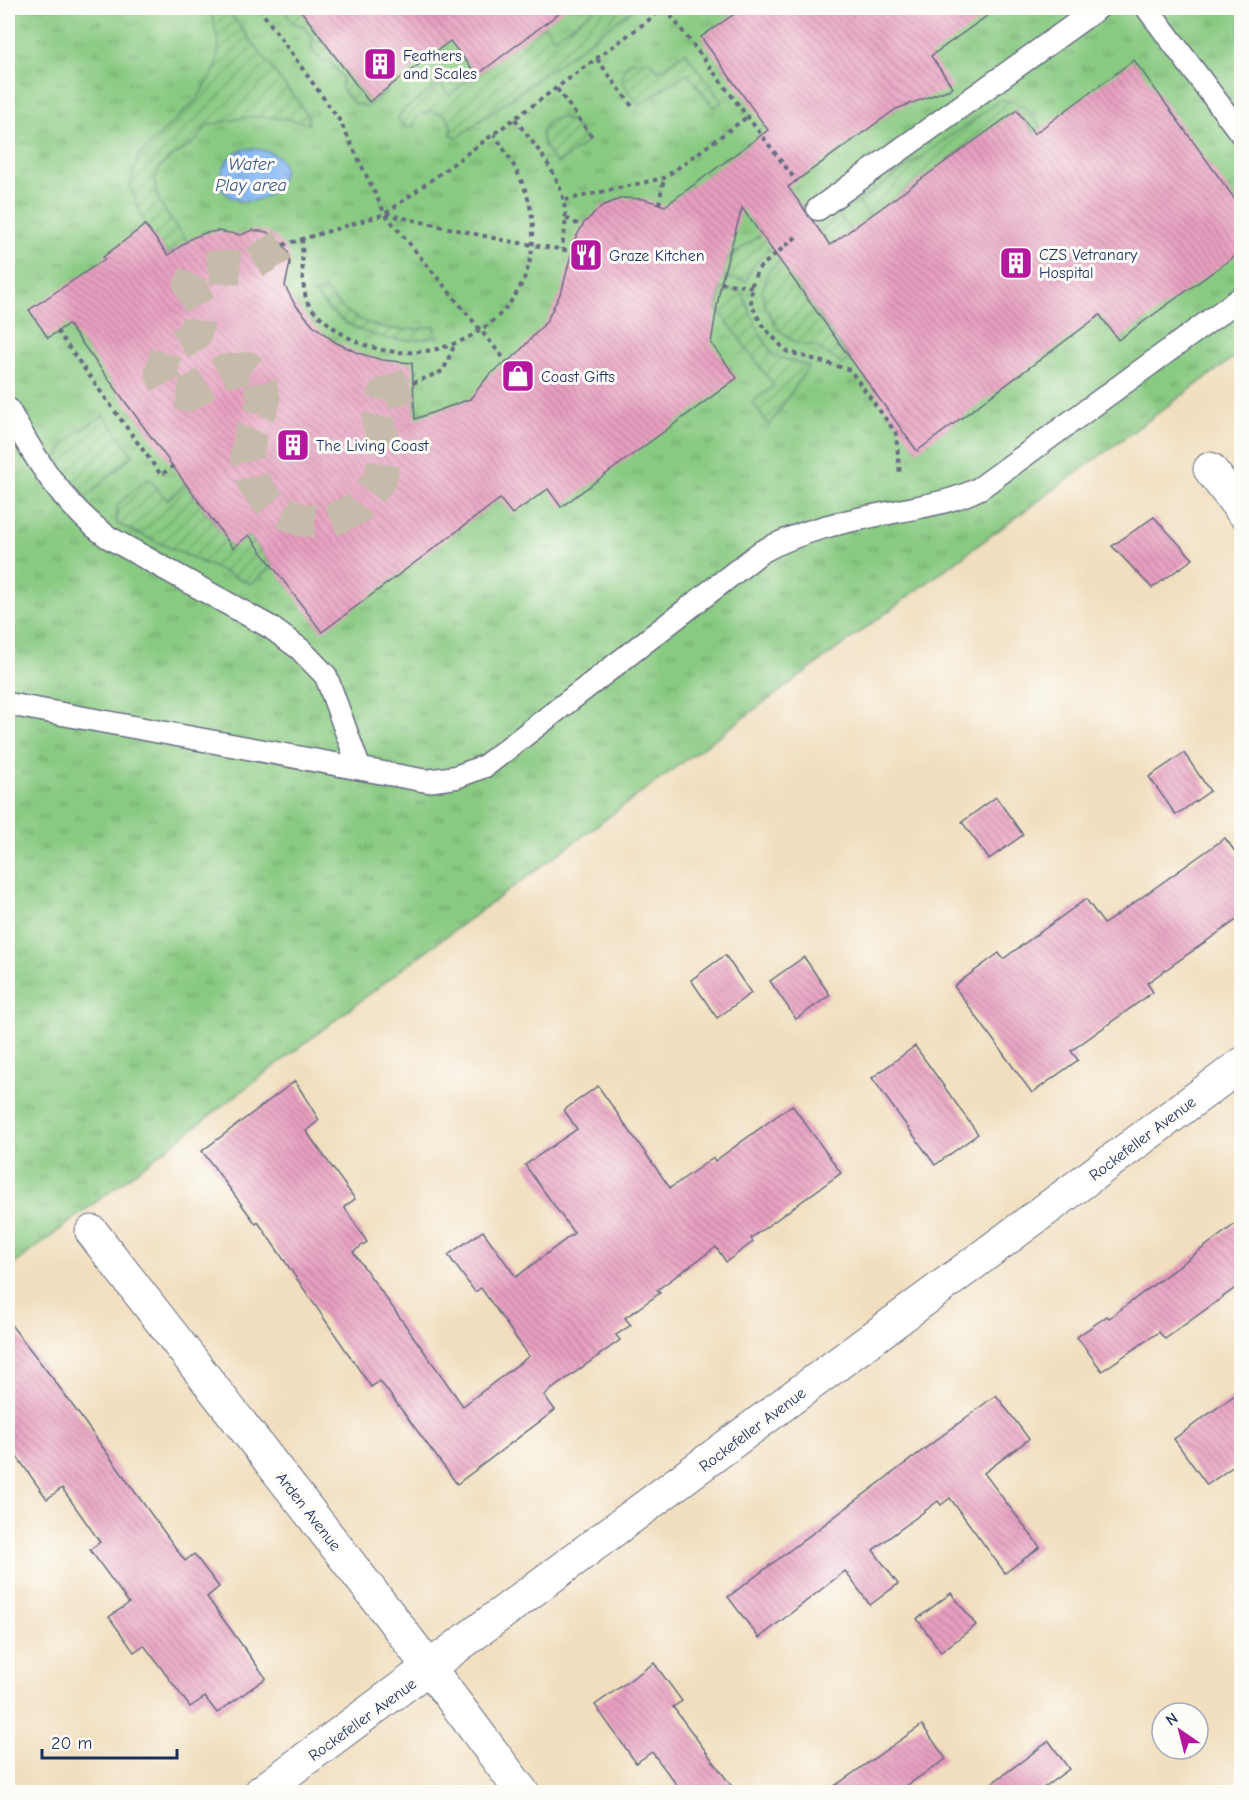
<svg xmlns="http://www.w3.org/2000/svg" width="1249" height="1800" viewBox="0 0 1249 1800" font-family="'Comic Neue',sans-serif">
  <style>
    .grass { fill: url(#grass-tufts); stroke: #527c70; stroke-width: 1.5 }
    .garden { fill: url(#garden-furrows); stroke: #527c70; stroke-width: 1.5 }
    .water { fill: url(#water-ripples); stroke: #5274aa; stroke-width: 1.5 }
    .building { fill: url(#building-back-hatch) }
    .lines { fill: none; stroke-linecap: round; stroke-linejoin: round }
    .pedestrian-tunnel { stroke: #c6bbab; stroke-width: 33; stroke-dasharray: 33 16; stroke-linecap: butt }
    .service-casing { stroke: #666c80; stroke-width: 25 }
    .minor-casing { stroke: #666c80; stroke-width: 35 }
    .path { stroke: #666c80; stroke-width: 4; stroke-dasharray: 4.5 4.5; stroke-linecap: butt }
    .service { stroke: #fff; stroke-width: 22 }
    .minor { stroke: #fff; stroke-width: 33 }
    .labels { text-anchor: middle; stroke-width: 6; stroke-linejoin: round; paint-order: stroke }
    .poi-label { font-size: 16px; fill: #1b2f5e; stroke: #fdfcf7; text-anchor: start }
    .street-label { font-size: 16px; fill: #1b2f5e; stroke: #fdfcf7 }
    .water-label { font-size: 18px; font-style: italic; fill: #3c598b; stroke: #fdfcf7 }
  </style>
  <defs>
    <pattern id="grass-tufts" width="24" height="20" patternUnits="userSpaceOnUse" patternTransform="scale(1.5)"><rect width="24" height="20" fill="#89ca82"/><path d="M3 7l-1-3M5 7V3M7 7l1-3M15 17l-1-3M17 17v-4M19 17l1-3" fill="none" stroke="#6fa46e"/></pattern>
    <pattern id="garden-furrows" width="10" height="10" patternUnits="userSpaceOnUse" patternTransform="scale(1.5)"><rect width="10" height="10" fill="#89ca82"/><path d="M-1 1l2-2M0 10L10 0M9 11l2-2" fill="none" stroke="#6fa46e"/></pattern>
    <pattern id="water-ripples" width="26" height="14" patternUnits="userSpaceOnUse" patternTransform="scale(1.5)"><rect width="26" height="14" fill="#89baf5"/><path d="M2 4q2-2 4 0t4 0M15 11q2-2 4 0t4 0" fill="none" stroke="#6f98ca"/></pattern>
    <pattern id="building-back-hatch" width="6" height="6" patternUnits="userSpaceOnUse" patternTransform="scale(1.5)"><rect width="6" height="6" fill="#e89fc0"/><path d="M-1 5l2 2M0 0l6 6M5-1l2 2" fill="none" stroke="#bb829f"/></pattern>
  </defs>
  <rect width="100%" height="100%" fill="#fdfcf7"/>
  <filter id="ink" filterUnits="userSpaceOnUse"><feTurbulence type="fractalNoise" baseFrequency=".0167" numOctaves="2"/><feDisplacementMap in="SourceGraphic" scale="12" xChannelSelector="R" yChannelSelector="G"/><feConvolveMatrix kernelMatrix="1 2 1 2 8 2 1 2 1" color-interpolation-filters="sRGB"/></filter>
  <filter id="wash" filterUnits="userSpaceOnUse"><feTurbulence type="fractalNoise" baseFrequency=".008" numOctaves="4" result="noise"/><feDisplacementMap in="SourceGraphic" scale="24" xChannelSelector="R" yChannelSelector="G"/><feGaussianBlur stdDeviation="1.35" result="paint"/><feColorMatrix in="noise" values="0 0 0 0 0 0 0 0 0 0 0 0 0 0 0 0 0 1.4 0 .05"/><feComposite in="paint" operator="in"/></filter>
  <g filter="url(#wash)">
    <rect width="100%" height="100%" fill="#f1debe"/>
    <polygon class="grass" points="8,8 1241,8 1241,352 426,951 8,1269"/>
    <g class="garden">
      <path d="M210,8H226L307,114L309,124C266,113 248,115 206,126C198,143 187,147 173,156C133,181 169,215 187,242L168,255L145,225L130,186L138,156L197,99L216,68L219,44Z"/>
      <polygon points="288,8 299,8 369,101 386,88 388,91 366,107 353,103 341,87 343,79 329,60 320,60 311,47 313,39 302,25 294,24 286,14"/>
      <polygon points="597,8 635,8 458,137 451,135 452,128 445,115 430,111 418,116 413,127 402,125 398,118 403,110 440,83 449,95 544,24 554,38"/>
      <path d="M685,52L722,102L714,108L687,73L639,105C628,91 613,77 630,62L648,60L659,71Z"/>
      <path d="M1001,100C1023,101 1029,111 1041,128L1035,134L1017,110L870,217L858,202Z"/>
      <path d="M561,117L572,121L587,142L557,164C546,149 532,135 550,120Z"/>
      <path d="M802,206L809,219C784,237 758,251 746,281L723,277L725,260Z"/>
      <polygon points="840,216 851,231 791,276 850,359 842,364 816,346 798,344 779,330 766,308 762,291 769,270"/>
      <path d="M324,289C353,326 390,336 435,326L437,336C391,348 344,332 315,294Z"/>
      <polygon points="721,289 741,291 761,336 774,356 809,366 769,426 752,402 774,386 717,308"/>
      <path d="M104,415L133,455L85,498C78,489 65,479 60,469C49,445 88,427 104,415Z"/>
      <polygon points="148,478 167,500 186,484 232,547 249,535 272,566 251,584 117,524 117,505"/>
    </g>
    <path class="water" d="M245,149C329,148 255,237 219,185C222,166 227,155 245,149Z"/>
    <g id="blocks">
      <g class="building">
        <polygon points="299,8 566,8 477,75 450,41 369,102"/>
        <polygon points="743,8 998,8 931,56 953,88 896,109 788,187 830,245 1017,110 1034,134 1134,60 1242,209 1242,251 1118,340 1100,315 917,451 742,208 721,283 711,343 737,378 561,507 548,489 512,514 500,499 322,632 249,535 233,548 68,324 48,338 29,310 105,259 103,257 145,225 168,255 192,238 205,233 218,231 241,235 252,230 267,232 277,238 288,251 290,263 285,286 294,303 313,325 335,342 358,353 382,360 412,363 415,419 470,399 489,375 517,354 546,322 562,290 575,239 584,223 602,206 622,198 644,199 665,206 768,130 701,37"/>
        <polygon points="1154,517 1193,559 1152,588 1112,546"/>
        <polygon points="1184,753 1210,791 1176,815 1149,777"/>
        <polygon points="996,797 1023,835 989,859 962,822"/>
        <polygon points="1225,838 1242,861 1242,916 1147,983 1153,992 1071,1051 1078,1060 1032,1093 954,986 999,953 1003,959 1086,899 1104,924"/>
        <polygon points="725,955 751,993 717,1018 691,980"/>
        <polygon points="804,957 830,995 796,1019 770,981"/>
        <polygon points="915,1046 978,1134 935,1165 872,1078"/>
        <polygon points="295,1081 319,1120 306,1131 355,1199 344,1207 367,1242 353,1252 463,1406 529,1356 481,1288 475,1292 448,1255 483,1231 516,1277 574,1233 525,1165 577,1129 564,1110 598,1086 670,1188 713,1158 715,1161 792,1105 841,1173 751,1238 753,1242 726,1262 716,1247 657,1290 660,1293 625,1318 631,1325 616,1335 620,1340 544,1395 555,1410 457,1484 380,1381 371,1387 258,1222 256,1224 202,1151"/>
        <polygon points="1242,1219 1242,1283 1165,1339 1159,1332 1102,1371 1077,1337 1107,1316 1109,1318"/>
        <polygon points="8,1321 57,1384 185,1561 194,1554 219,1587 207,1597 266,1678 217,1713 205,1697 190,1707 144,1645 134,1652 109,1617 129,1603 90,1550 100,1542 62,1488 47,1499 8,1444"/>
        <polygon points="1242,1390 1242,1460 1207,1485 1174,1439"/>
        <polygon points="996,1395 1029,1439 984,1473 1040,1547 1005,1573 950,1498 941,1505 938,1501 873,1550 898,1584 870,1605 845,1571 759,1638 728,1597"/>
        <polygon points="951,1593 976,1625 941,1652 917,1619"/>
        <polygon points="654,1663 682,1701 673,1707 736,1792 682,1792 652,1752 636,1763 595,1705"/>
        <polygon points="922,1725 946,1759 897,1792 826,1792"/>
        <polygon points="1049,1741 1069,1769 1038,1792 980,1792"/>
      </g>
    </g>
  </g>
  <g filter="url(#ink)">
    <use href="#blocks" fill-opacity="0" stroke="#666c80" stroke-width="1.5"/>
    <g class="lines">
      <polyline class="pedestrian-tunnel" points="283,245 246,268 215,267 198,270 190,285 201,307 195,335 167,352 161,372 170,392 188,395 224,371 248,368 259,379 264,401 251,433 247,455 254,484 272,506 301,520 330,521 356,509 380,480 386,450 378,420 384,394 413,383"/>
      <defs>
        <g id="service">
          <polyline points="1147,8 1242,135"/>
          <polyline points="818,209 1098,8"/>
          <path d="M8,409C34,457 63,505 108,537L270,627L300,649L326,676L359,767"/>
          <path d="M8,704L427,781L456,777L485,766L761,552C805,528 851,520 899,511C928,505 953,502 980,488L1242,297"/>
        </g>
        <g id="minor">
          <polyline points="1210,469 1242,511"/>
          <polyline points="92,1232 391,1617 522,1792"/>
          <polyline points="261,1792 1242,1064"/>
        </g>
      </defs>
      <use href="#service" class="service-casing"/>
      <use href="#minor" class="minor-casing"/>
      <g class="path">
        <polyline points="259,8 340,121 385,214 506,361"/>
        <polyline points="665,8 797,182"/>
        <polyline points="597,59 634,109"/>
        <polyline points="557,89 593,138"/>
        <path d="M515,119C547,162 577,192 561,249"/>
        <polyline points="565,200 664,178 747,117"/>
        <polyline points="659,204 664,178"/>
        <polyline points="386,214 507,241 572,251"/>
        <polyline points="566,218 581,226"/>
        <polyline points="796,237 758,269 752,284 751,304 762,325 786,351 850,370 896,433 900,476"/>
        <path d="M302,239C303,257 301,280 306,298C308,308 322,318 330,325C408,389 536,334 533,230C532,192 514,164 494,134"/>
        <polyline points="283,245 385,214 665,8"/>
        <polyline points="721,283 752,287"/>
        <polyline points="57,331 161,475 173,466"/>
        <polyline points="413,383 443,371 454,346"/>
      </g>
      <use href="#service" class="service"/>
      <use href="#minor" class="minor"/>
    </g>
  </g>
  <defs>
    <symbol id="building-square" viewBox="-11 -11 22 22"><rect x="-9" y="-9" width="18" height="18" rx="4" fill="#b5179e" stroke="#fdfcf7"/><path d="M-4-6H4V6H1V3H-1V6H-4ZM-2.5-4.3h1.7v1.8h-1.7ZM.8-4.3h1.7v1.8H.8ZM-2.5-1h1.7V.8h-1.7ZM.8-1h1.7V.8H.8Z" fill="#fff"/></symbol>
    <symbol id="restaurant-square" viewBox="-11 -11 22 22"><rect x="-9" y="-9" width="18" height="18" rx="4" fill="#b5179e" stroke="#fdfcf7"/><path d="M-5-6h1v4h1v-4h1v4h1v-4h1v5L-1.5 .5V6h-2V.5L-5-1ZM5-6V6H3V1.5H1.5Q1.5-4 5-6Z" fill="#fff"/></symbol>
    <symbol id="shop-square" viewBox="-11 -11 22 22"><rect x="-9" y="-9" width="18" height="18" rx="4" fill="#b5179e" stroke="#fdfcf7"/><path d="M-5-2.5h2.3a2.7 3.5 0 0 1 5.4 0H5L5.5 6h-11ZM-1.5-2.5h3a1.5 2.3 0 0 0-3 0Z" fill="#fff"/></symbol>
  </defs>
  <g fill-rule="evenodd">
    <use href="#building-square" x="361" y="45" width="38" height="38"/>
    <use href="#restaurant-square" x="567" y="236" width="38" height="38"/>
    <use href="#building-square" x="997" y="244" width="38" height="38"/>
    <use href="#shop-square" x="499" y="357" width="38" height="38"/>
    <use href="#building-square" x="274" y="426" width="38" height="38"/>
  </g>
  <g class="labels">
    <g class="poi-label">
      <text x="403" y="61">Feathers<tspan x="403" dy="18">and Scales</tspan></text>
      <text x="1039" y="260">CZS Vetranary<tspan x="1039" dy="18">Hospital</tspan></text>
      <text x="609" y="261">Graze Kitchen</text>
      <text x="541" y="382">Coast Gifts</text>
      <text x="316" y="451">The Living Coast</text>
    </g>
    <g class="street-label">
      <text transform="translate(1142 1138) rotate(-37)" y="6">Rockefeller Avenue</text>
      <text transform="translate(752 1429) rotate(-37)" y="6">Rockefeller Avenue</text>
      <text transform="translate(309 1511) rotate(52)" y="6">Arden Avenue</text>
      <text transform="translate(362 1719) rotate(-36)" y="6">Rockefeller Avenue</text>
    </g>
    <g class="water-label">
      <text x="251" y="170">Water<tspan x="251" dy="21">Play area</tspan></text>
    </g>
  </g>
  <rect width="1249" height="1800" fill="none" stroke="#fdfcf7" stroke-width="30"/>
  <g transform="translate(1180 1731) rotate(325)"><circle r="28" fill="#fdfcf7" stroke="#a3aaba" stroke-width="1.5"/>
  <path d="M0-4.5L10 22L0 15L-10 22Z" fill="#b5179e"/>
  <text y="-9" font-size="16" font-weight="bold" text-anchor="middle" fill="#1b2f5e">N</text>
  </g>
  <path d="M42 1749v9h135v-9" fill="none" stroke="#1b2f5e" stroke-width="3"/>
  <text x="51" y="1749" font-size="18" fill="#1b2f5e" stroke="#fdfcf7" stroke-width="4.5" paint-order="stroke">20 m</text>
</svg>
